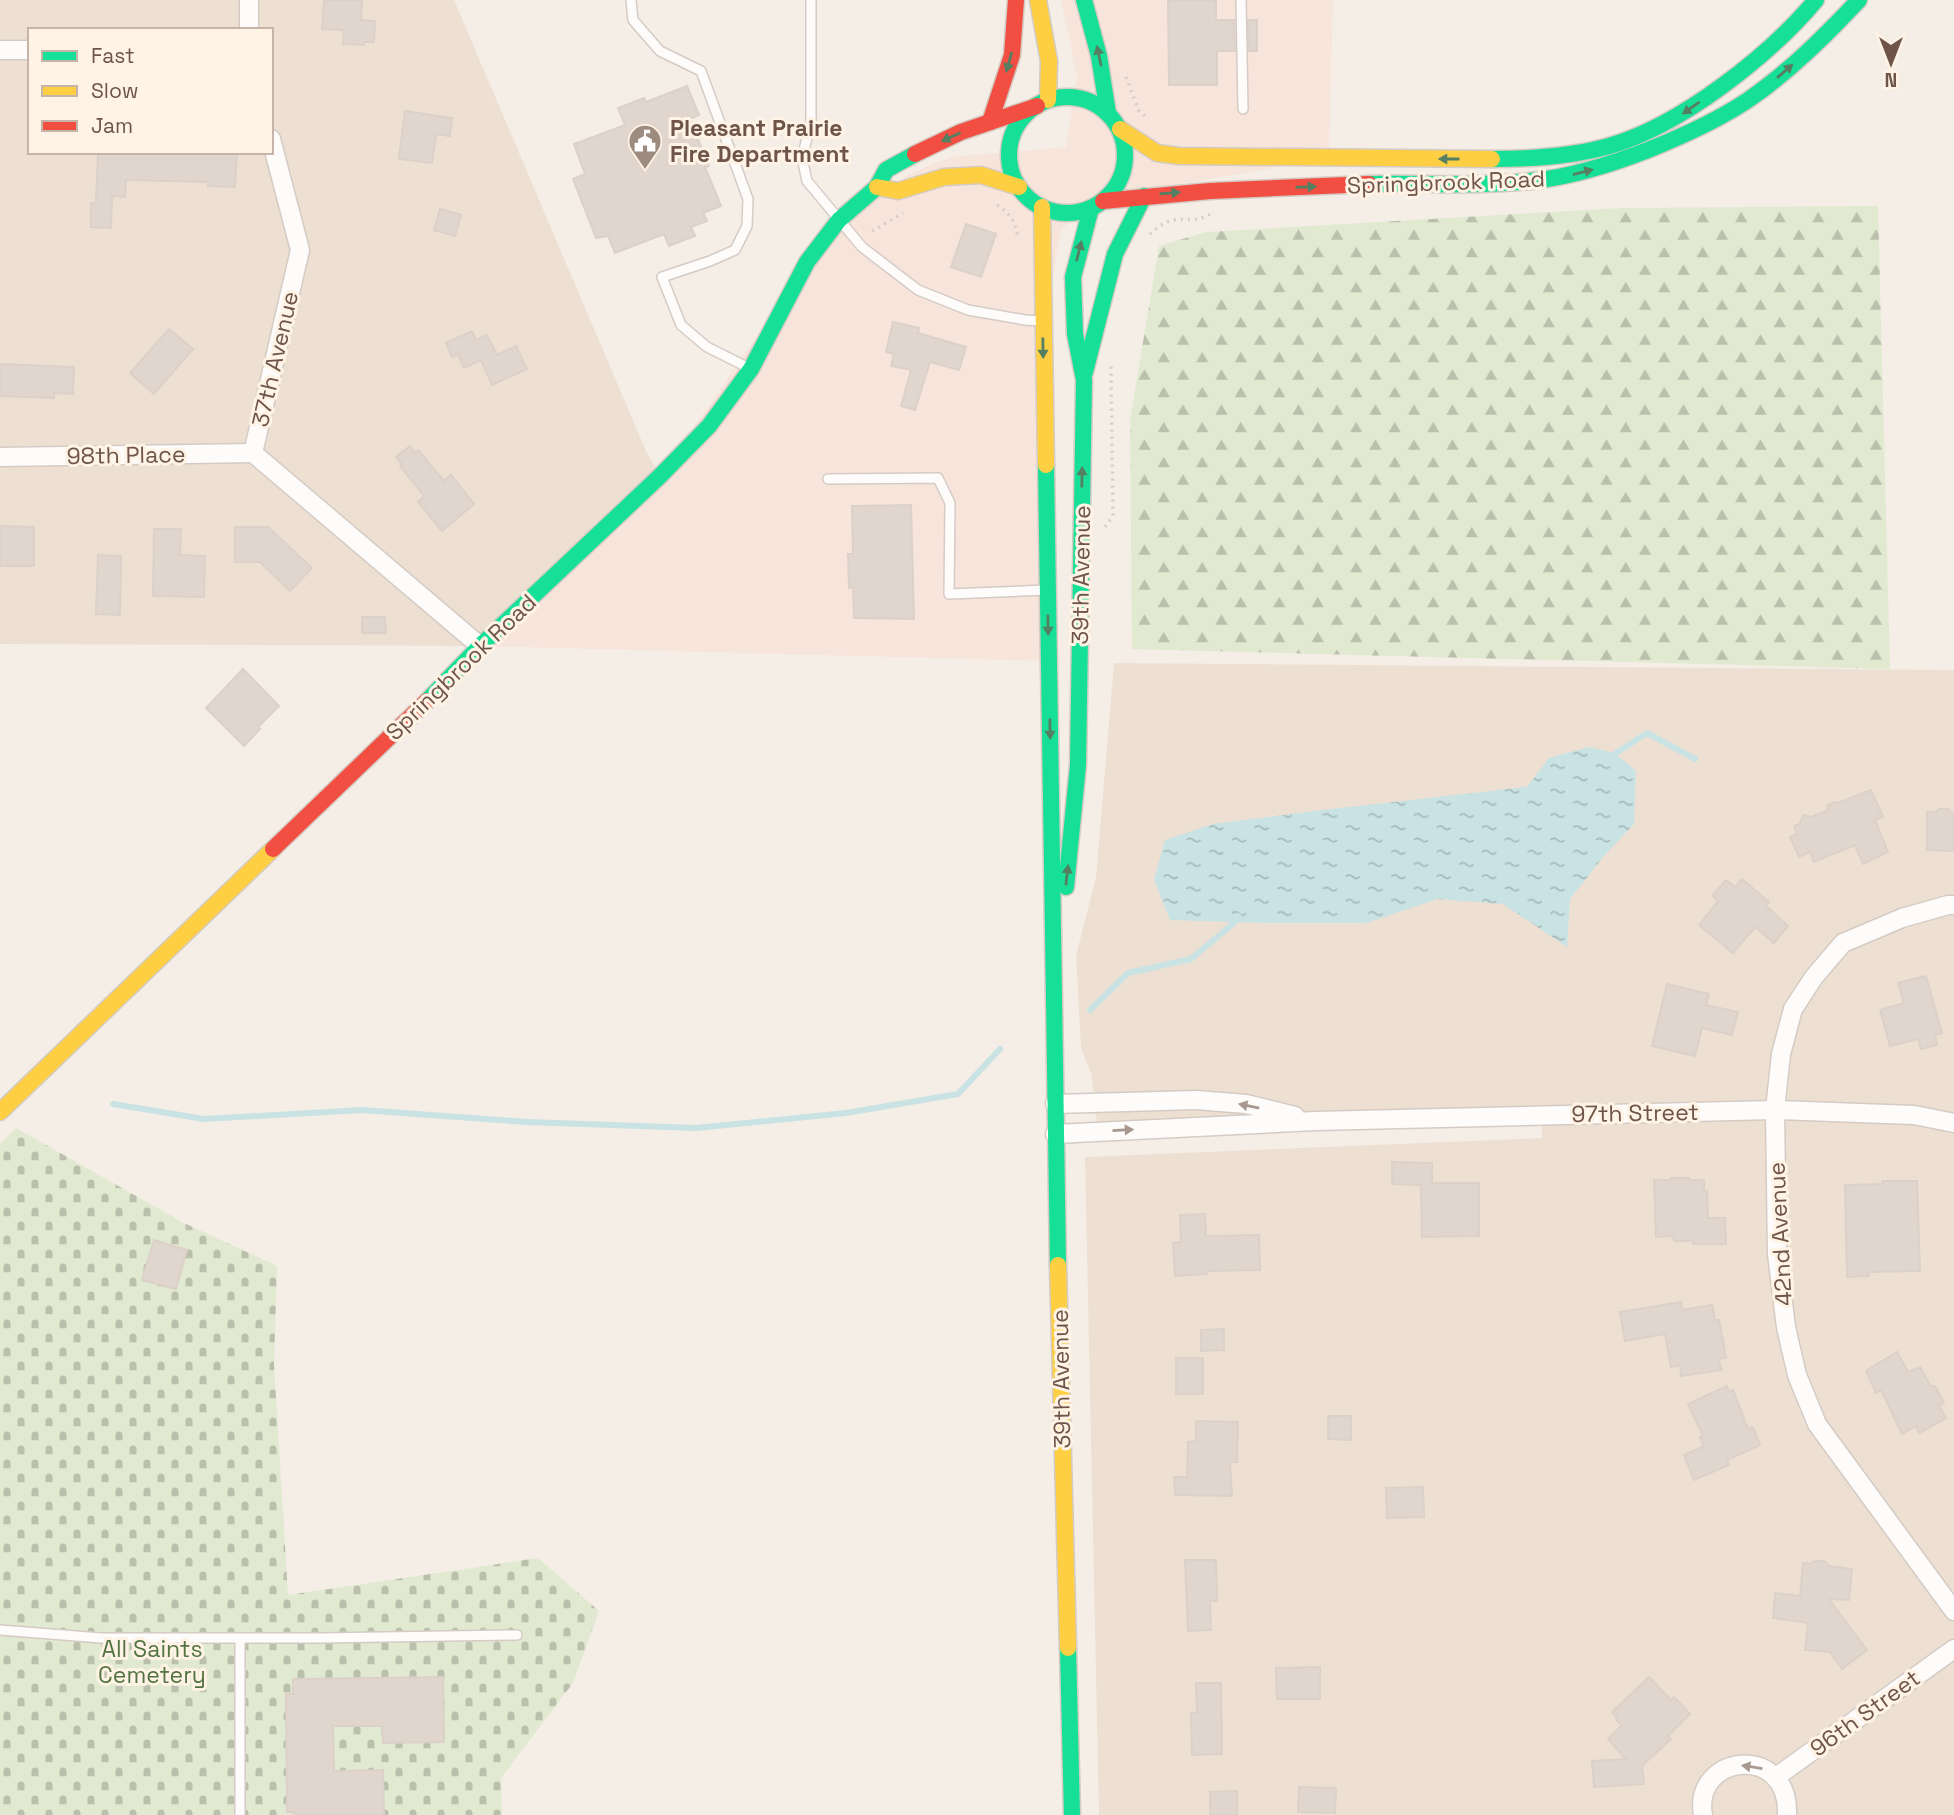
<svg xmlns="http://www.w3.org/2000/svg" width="1954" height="1815" viewBox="0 0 1954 1815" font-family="'Space Grotesk',sans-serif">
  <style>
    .residential { fill: #ede0d3; fill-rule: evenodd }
    .commercial { fill: #f7e5dc }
    .forest { fill: url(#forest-firs) }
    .cemetery { fill: url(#cemetery-stones) }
    .water { fill: url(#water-ripples) }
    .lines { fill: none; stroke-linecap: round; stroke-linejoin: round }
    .stream { stroke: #c9e2e3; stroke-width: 6 }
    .building { fill: #e0d6ce; stroke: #dcd1c9; stroke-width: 2 }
    .lane-casing { stroke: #d5cbc4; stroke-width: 12 }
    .street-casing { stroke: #d5cbc4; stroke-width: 21 }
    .fast-casing { stroke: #d4cbc3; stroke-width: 19 }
    .slow-casing { stroke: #d4cbc3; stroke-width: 19 }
    .jam-casing { stroke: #d4cbc3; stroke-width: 19 }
    .path { stroke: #d6cdc9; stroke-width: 3.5; stroke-dasharray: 2 5; stroke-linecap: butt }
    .lane { stroke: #fdfcfb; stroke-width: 9 }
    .street { stroke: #fdfcfb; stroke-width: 18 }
    .fast { stroke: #16e098; stroke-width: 16 }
    .slow { stroke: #ffcf43; stroke-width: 16 }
    .jam { stroke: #f24e42; stroke-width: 16 }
    .oneway { fill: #547f61 }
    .oneway2 { fill: #a89890 }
    .labels { text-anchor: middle; stroke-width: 6; stroke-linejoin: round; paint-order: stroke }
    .poi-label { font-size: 23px; font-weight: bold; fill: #6f5549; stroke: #fef3e5; text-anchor: start }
    .street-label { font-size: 23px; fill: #6f5549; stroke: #fef3e5 }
    .park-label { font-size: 23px; fill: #537442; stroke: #fef3e5 }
  </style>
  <defs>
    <pattern id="forest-firs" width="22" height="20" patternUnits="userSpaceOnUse" patternTransform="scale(1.75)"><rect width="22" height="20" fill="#e1ead1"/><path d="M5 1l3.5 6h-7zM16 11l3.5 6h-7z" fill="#bbc0ac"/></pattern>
    <pattern id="cemetery-stones" width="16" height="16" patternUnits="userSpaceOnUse" patternTransform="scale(1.75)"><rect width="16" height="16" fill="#e1ead1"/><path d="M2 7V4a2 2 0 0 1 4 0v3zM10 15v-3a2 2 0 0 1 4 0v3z" fill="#bbc0ac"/></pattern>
    <pattern id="water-ripples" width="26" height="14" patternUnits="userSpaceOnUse" patternTransform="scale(1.75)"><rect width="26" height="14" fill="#c9e2e3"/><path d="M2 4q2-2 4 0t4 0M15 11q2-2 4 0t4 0" fill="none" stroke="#a7baba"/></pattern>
  </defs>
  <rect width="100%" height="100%" fill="#f4eee6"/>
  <g class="residential">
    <path d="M0,0H454L646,451L660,476L480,646L0,644ZM30,30H271V152H30Z"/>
    <polygon points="1114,663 1954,670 1954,1815 1099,1815 1085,1157 1542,1138 1542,1116 1098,1132 1091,1073 1081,1048 1076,956 1096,877"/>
  </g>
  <polygon class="commercial" points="1061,0 1333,0 1329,158 1086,201 1061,231 1043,335 1049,661 480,646 660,476 832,228 911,173 952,157 1066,147 1077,76"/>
  <polygon class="forest" points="1878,206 1890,669 1132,649 1130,421 1159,246 1206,232 1621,208"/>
  <polygon class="cemetery" points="16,1128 184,1223 277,1266 274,1364 288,1595 538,1558 599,1611 573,1683 501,1778 502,1815 0,1815 0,1144"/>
  <polygon class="water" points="1589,747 1615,753 1636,771 1634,824 1604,856 1570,899 1567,947 1503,904 1437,899 1367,923 1266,923 1170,920 1154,880 1165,840 1213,824 1314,811 1527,787 1549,758"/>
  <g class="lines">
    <g class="stream">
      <polyline points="1610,757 1647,733 1695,759"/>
      <polyline points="1090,1010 1128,973 1191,959 1235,922 1238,916"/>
      <polyline points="113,1104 204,1119 362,1110 527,1122 696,1128 846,1113 958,1094 1000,1049"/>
    </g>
  </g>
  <g class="building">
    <polygon points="324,0 362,0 361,20 375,21 374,42 364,42 364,45 343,44 344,30 322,29"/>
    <polygon points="1168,0 1216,0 1216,20 1234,20 1235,51 1217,51 1217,85 1169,85"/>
    <polygon points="1248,20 1257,20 1257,51 1249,51"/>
    <polygon points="687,86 699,115 690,119 709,166 705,167 721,206 703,213 707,221 691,227 695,236 669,246 664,234 615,253 608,236 596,238 573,179 585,174 574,144 625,125 618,108 644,98 646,102"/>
    <polygon points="405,111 452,118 450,136 436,134 432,163 399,159"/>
    <polygon points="98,152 237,152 235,187 208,186 208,182 126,180 125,197 112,196 111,228 91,227 91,203 96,203"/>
    <polygon points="440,209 461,215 455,236 434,230"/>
    <polygon points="966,224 996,234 981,277 951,267"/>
    <polygon points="893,322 919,328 918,333 966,347 959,370 930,362 915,410 901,406 911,370 891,366 894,354 886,352"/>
    <polygon points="169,329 193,349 154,394 130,373"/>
    <polygon points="472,331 476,340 487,335 497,355 516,346 527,369 492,385 481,360 464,368 458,354 452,357 446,343"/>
    <polygon points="0,364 74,367 73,394 54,393 54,398 0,396"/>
    <polygon points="410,446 415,453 418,450 444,481 451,475 474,504 442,531 418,502 424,496 400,466 402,464 396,457"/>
    <polygon points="911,505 914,619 854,618 853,587 849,588 848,554 853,554 852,506"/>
    <polygon points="0,526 34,527 34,566 0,566"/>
    <polygon points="235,527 268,527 312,568 290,591 260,562 235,562"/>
    <polygon points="154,529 181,529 180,555 205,556 204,597 153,596"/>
    <polygon points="98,555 121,556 120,615 96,614"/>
    <polygon points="362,617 385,617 386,633 362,633"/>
    <polygon points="243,669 279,706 258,727 260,729 244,746 206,708"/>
    <polygon points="1871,790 1883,817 1875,820 1888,852 1863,864 1855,845 1814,862 1810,852 1799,857 1790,837 1797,834 1794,826 1800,824 1803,815 1811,817 1827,811 1828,805 1836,802 1838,803"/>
    <polygon points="1939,809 1948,809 1954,814 1954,850 1952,851 1927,850 1927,812 1936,812"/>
    <polygon points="1742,879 1769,902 1766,906 1788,926 1774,943 1755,927 1733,953 1699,925 1718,901 1712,896 1726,880 1735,887"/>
    <polygon points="1926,976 1942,1033 1935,1035 1937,1045 1921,1049 1918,1039 1890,1046 1880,1010 1904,1003 1898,983"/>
    <polygon points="1667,984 1709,994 1706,1005 1738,1012 1732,1035 1702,1028 1695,1056 1652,1046"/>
    <polygon points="1392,1162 1432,1163 1432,1183 1479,1183 1479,1236 1422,1237 1421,1185 1392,1184"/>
    <polygon points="1671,1178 1689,1178 1689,1180 1704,1180 1704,1191 1707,1191 1708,1218 1725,1218 1726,1244 1693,1244 1693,1241 1674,1241 1673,1236 1656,1237 1654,1180 1671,1180"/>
    <polygon points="1882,1181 1917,1181 1920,1271 1868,1272 1869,1276 1847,1277 1845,1185 1883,1184"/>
    <polygon points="1205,1214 1206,1236 1259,1235 1260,1270 1207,1271 1207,1274 1175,1276 1173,1243 1181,1242 1180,1215"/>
    <polygon points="154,1240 187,1250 176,1289 142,1280"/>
    <polygon points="1681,1302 1682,1310 1712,1305 1715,1320 1719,1320 1724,1345 1726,1358 1718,1359 1722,1370 1681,1376 1680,1365 1671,1367 1665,1334 1625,1341 1620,1312"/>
    <polygon points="1224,1329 1224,1350 1201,1351 1201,1330"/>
    <polygon points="1897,1352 1908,1372 1920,1367 1931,1387 1935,1386 1944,1403 1939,1405 1946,1418 1919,1433 1916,1426 1902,1434 1881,1390 1876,1393 1866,1371"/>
    <rect x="1176" y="1358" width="27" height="36"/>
    <polygon points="1727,1386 1729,1392 1733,1390 1748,1429 1753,1427 1760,1445 1727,1460 1729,1465 1694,1480 1684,1455 1704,1446 1700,1437 1703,1436 1688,1404"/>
    <polygon points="1328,1416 1351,1416 1351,1440 1328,1439"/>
    <polygon points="1196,1421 1238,1422 1237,1462 1230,1462 1232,1496 1175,1495 1174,1477 1187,1477 1188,1442 1196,1441"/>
    <polygon points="1423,1487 1424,1517 1387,1518 1386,1488"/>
    <polygon points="1185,1560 1216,1560 1217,1601 1210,1601 1211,1630 1188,1631"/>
    <polygon points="1815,1561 1824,1561 1829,1566 1852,1569 1849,1600 1829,1599 1867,1650 1842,1669 1830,1652 1805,1650 1808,1623 1773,1618 1775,1593 1800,1596 1803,1563 1810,1564"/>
    <polygon points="1320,1667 1320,1699 1277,1699 1276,1668"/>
    <polygon points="443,1677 444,1742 383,1743 382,1726 333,1726 334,1771 383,1770 384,1815 294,1815 294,1812 287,1812 286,1694 293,1694 293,1679"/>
    <polygon points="1649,1677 1671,1700 1674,1697 1690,1714 1668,1736 1671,1739 1642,1766 1644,1784 1594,1787 1592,1761 1626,1759 1608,1739 1622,1725 1616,1720 1617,1718 1612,1712"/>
    <polygon points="1196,1683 1221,1683 1222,1754 1192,1755 1191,1713 1197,1713"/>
    <polygon points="1299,1787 1336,1788 1335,1813 1298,1812"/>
    <polygon points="1237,1791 1237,1815 1210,1815 1210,1792"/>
  </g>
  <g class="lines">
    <defs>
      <g id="lane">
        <polyline points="631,0 633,20 660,51 701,71 748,199 747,226 735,250 710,261 662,277 681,325 707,347 751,369"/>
        <polyline points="811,0 811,122 802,158 807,181 862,247 918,290 968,310 1025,320 1041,321"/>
        <polyline points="1241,0 1243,109"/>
        <polyline points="828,479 938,478 950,503 949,594 1046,590"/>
        <polyline points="0,1630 101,1638 320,1638 517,1635"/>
        <polyline points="240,1638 240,1815"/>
      </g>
      <g id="street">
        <polyline points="249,30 249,0"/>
        <polyline points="0,50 30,50"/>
        <polyline points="271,139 300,250 253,453 480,646"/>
        <polyline points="0,457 253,453"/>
        <polyline points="1954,905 1948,905 1902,918 1843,943 1814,977 1793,1009 1781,1054 1775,1110 1777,1254 1786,1327 1797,1375 1817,1424 1954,1611"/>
        <polyline points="1055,1104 1196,1100 1246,1104 1295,1116"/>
        <polyline points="1055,1134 1316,1121 1775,1110 1914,1115 1954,1123"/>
        <polyline points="1776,1777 1954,1649"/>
        <path d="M1703,1815C1692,1754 1790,1742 1787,1815"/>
      </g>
      <g id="fast">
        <polyline points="1084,0 1099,56 1108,113"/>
        <circle cx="1067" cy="155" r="58"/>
        <path d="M1492,159C1531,159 1571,157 1609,146C1680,126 1769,56 1816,0"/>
        <path d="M1369,184C1426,183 1484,187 1540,180C1578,175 1612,164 1648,150C1683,136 1717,121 1748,100C1789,72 1825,36 1859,0"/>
        <polyline points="1085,372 1115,254 1144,196"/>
        <polyline points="1046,465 1058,1265"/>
        <polyline points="427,701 480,646 660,476 709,426 751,369 807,262 839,220 877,187 886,170 915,154"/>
        <polyline points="1066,887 1078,765 1084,380 1075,334 1073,277 1091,208"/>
        <polyline points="1068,1648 1072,1815"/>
      </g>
      <g id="slow">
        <polyline points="1038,0 1049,61 1048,100"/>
        <polyline points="1120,129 1157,153 1179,156 1492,159"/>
        <polyline points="877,187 898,191 944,177 981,175 1019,187"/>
        <polyline points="1042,207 1046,465"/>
        <polyline points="0,1112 273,849"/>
        <polyline points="1058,1265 1068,1648"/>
      </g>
      <g id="jam">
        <polyline points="990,122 1012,55 1016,0"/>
        <polyline points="915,154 961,132 1037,106"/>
        <polyline points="1103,201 1210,191 1369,184"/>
        <polyline points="273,849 427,701"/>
      </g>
    </defs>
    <use href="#lane" class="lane-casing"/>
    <use href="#street" class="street-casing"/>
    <use href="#fast" class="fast-casing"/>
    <use href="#slow" class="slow-casing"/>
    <use href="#jam" class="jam-casing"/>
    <g class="path">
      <polyline points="1126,77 1139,111 1149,119"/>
      <path d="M997,205C1010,213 1015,222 1018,237"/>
      <polyline points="872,231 903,213"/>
      <path d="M1150,234C1156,229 1162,223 1170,221C1183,217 1198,223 1210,214"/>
      <polyline points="1105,527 1113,516 1111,366"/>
    </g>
    <use href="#lane" class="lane"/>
    <use href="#street" class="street"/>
    <use href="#fast" class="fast"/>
    <use href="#slow" class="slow"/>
    <use href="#jam" class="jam"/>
  </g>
  <defs><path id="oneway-solid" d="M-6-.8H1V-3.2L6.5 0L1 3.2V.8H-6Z" transform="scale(1.75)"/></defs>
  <g class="oneway">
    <use href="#oneway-solid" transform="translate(1099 56) rotate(-102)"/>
    <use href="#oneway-solid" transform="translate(1009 62) rotate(106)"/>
    <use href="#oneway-solid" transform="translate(1785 71) rotate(-41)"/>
    <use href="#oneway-solid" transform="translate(1691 108) rotate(145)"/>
    <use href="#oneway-solid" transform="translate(951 137) rotate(156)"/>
    <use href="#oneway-solid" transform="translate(1449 159) rotate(-180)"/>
    <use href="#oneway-solid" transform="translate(1583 172) rotate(-14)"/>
    <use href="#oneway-solid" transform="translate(1306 187) rotate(-2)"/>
    <use href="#oneway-solid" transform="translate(1170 193) rotate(-5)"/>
    <use href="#oneway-solid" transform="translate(1079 251) rotate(-76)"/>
    <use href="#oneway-solid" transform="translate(1043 348) rotate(89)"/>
    <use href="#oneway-solid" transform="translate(1082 477) rotate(-89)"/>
    <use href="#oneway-solid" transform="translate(1048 625) rotate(89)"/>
    <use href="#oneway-solid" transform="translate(1050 729) rotate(89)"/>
    <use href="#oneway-solid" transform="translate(1067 875) rotate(-84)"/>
  </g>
  <g class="oneway2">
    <use href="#oneway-solid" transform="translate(1249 1106) rotate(-169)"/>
    <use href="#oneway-solid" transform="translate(1123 1130) rotate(-3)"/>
    <use href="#oneway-solid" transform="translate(1752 1767) rotate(-171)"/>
  </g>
  <defs>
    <symbol id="civic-pin" viewBox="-11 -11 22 30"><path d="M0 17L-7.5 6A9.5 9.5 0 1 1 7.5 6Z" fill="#9e8b80" stroke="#fef3e5"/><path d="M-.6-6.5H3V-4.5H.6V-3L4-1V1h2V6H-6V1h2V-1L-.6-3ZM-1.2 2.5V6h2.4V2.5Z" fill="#fff"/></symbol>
  </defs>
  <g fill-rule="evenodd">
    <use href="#civic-pin" x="626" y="122" width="38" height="52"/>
  </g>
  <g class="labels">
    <g class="poi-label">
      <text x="670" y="136">Pleasant Prairie<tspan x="670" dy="26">Fire Department</tspan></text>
    </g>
    <g class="street-label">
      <text transform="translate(1446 182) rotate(-2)" y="8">Springbrook Road</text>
      <text transform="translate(275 359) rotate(-77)" y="8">37th Avenue</text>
      <text transform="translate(126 455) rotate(-1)" y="8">98th Place</text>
      <text transform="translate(1081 575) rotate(-89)" y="8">39th Avenue</text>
      <text transform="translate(461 667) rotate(-44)" y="8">Springbrook Road</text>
      <text transform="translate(1635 1113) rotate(-1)" y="8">97th Street</text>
      <text transform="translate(1780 1234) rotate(-93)" y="8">42nd Avenue</text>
      <text transform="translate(1061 1379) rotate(-91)" y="8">39th Avenue</text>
      <text transform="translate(1865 1713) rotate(-36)" y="8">96th Street</text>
    </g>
    <g class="park-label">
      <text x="152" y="1657">All Saints<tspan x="152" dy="26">Cemetery</tspan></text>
    </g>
  </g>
  <rect x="28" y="28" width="245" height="126" fill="#fef3e5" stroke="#c5b4a7" stroke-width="2"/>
  <rect x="42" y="51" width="35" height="10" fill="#16e098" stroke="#c5b4a7" stroke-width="2"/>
  <text x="91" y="63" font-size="21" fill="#6f5549">Fast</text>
  <rect x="42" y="86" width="35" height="10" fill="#ffcf43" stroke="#c5b4a7" stroke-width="2"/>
  <text x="91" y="98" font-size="21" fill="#6f5549">Slow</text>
  <rect x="42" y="121" width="35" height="10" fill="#f24e42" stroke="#c5b4a7" stroke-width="2"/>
  <text x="91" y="133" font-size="21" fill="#6f5549">Jam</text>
  <g transform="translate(1891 63) rotate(180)" stroke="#fef3e5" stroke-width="5" paint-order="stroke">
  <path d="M0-5L12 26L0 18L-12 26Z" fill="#6f5549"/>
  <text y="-10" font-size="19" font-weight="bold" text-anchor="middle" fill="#6f5549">N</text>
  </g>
</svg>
